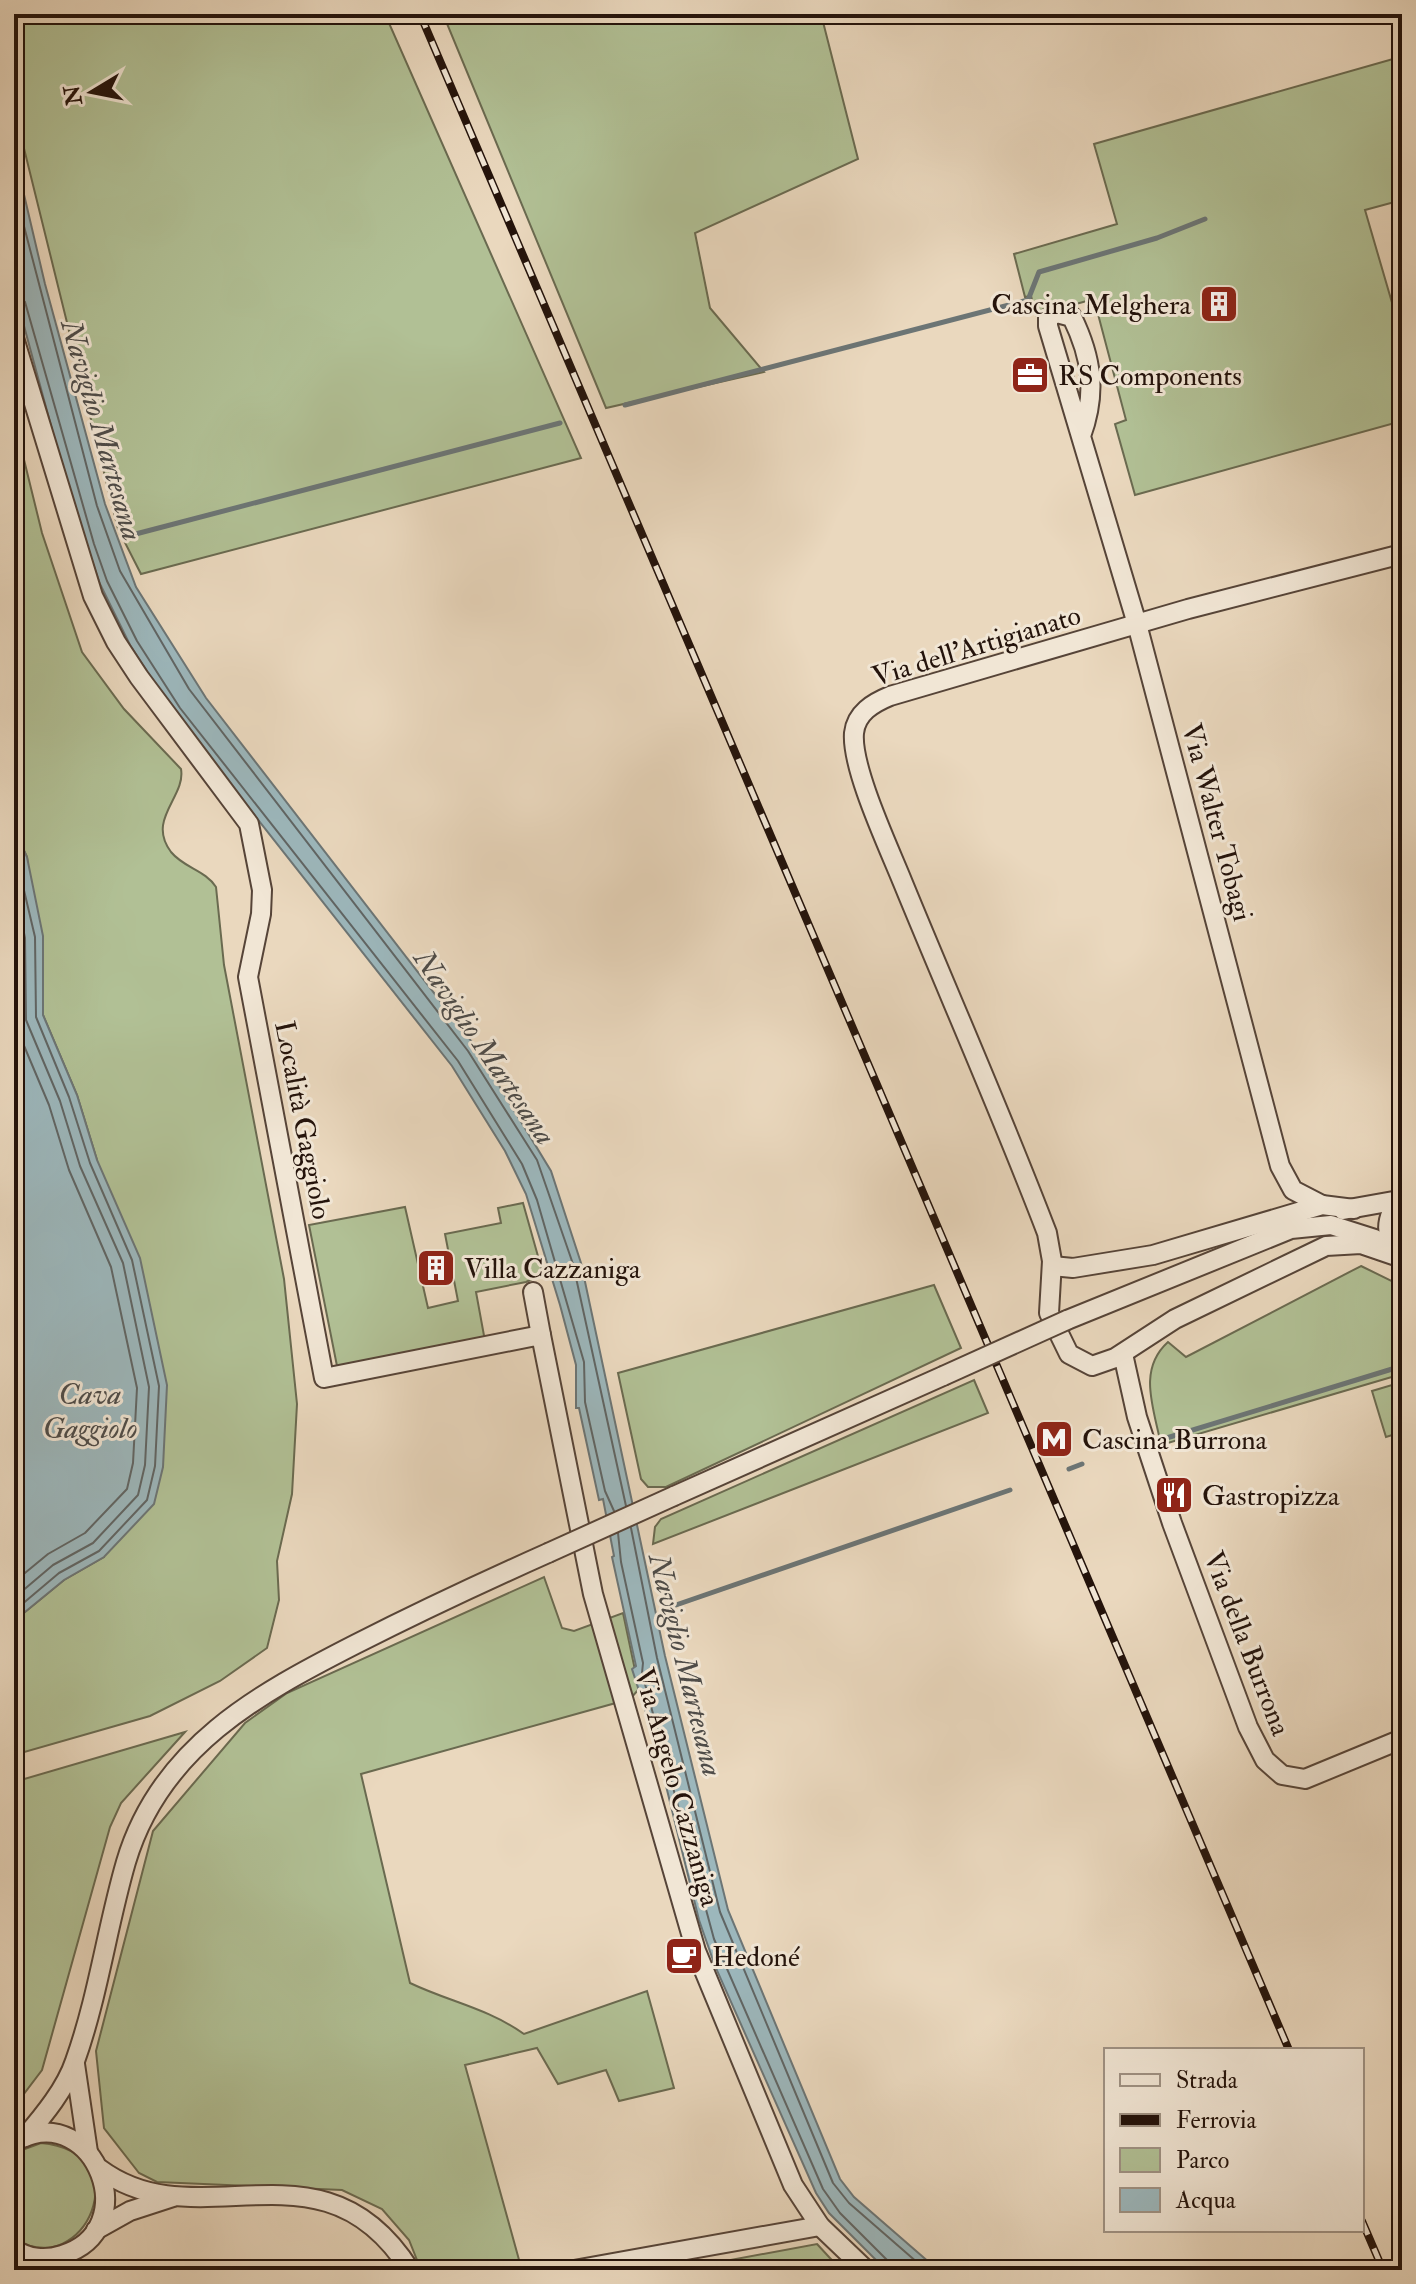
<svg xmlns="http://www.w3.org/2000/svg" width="1416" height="2284" viewBox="0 0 1416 2284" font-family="'IM FELL Double Pica',serif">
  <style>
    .green { fill: #b1c095; stroke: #6a6a50; stroke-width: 2 }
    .water { fill: #9cb7bc; stroke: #6c7575; stroke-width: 2 }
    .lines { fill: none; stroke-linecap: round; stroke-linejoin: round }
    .shore { stroke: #606564; stroke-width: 2 }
    .stream { stroke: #6c7575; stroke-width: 5 }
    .minor-casing { stroke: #564438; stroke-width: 22 }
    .minor { stroke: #f1e6d5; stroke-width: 18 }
    .rail-casing { stroke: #24130b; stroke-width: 8 }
    .rail { stroke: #f1e6d5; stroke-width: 5; stroke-dasharray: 15; stroke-linecap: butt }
    .minor-bridge-casing { stroke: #564438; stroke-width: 22; stroke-linecap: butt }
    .minor-bridge { stroke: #f1e6d5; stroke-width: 18 }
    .labels { text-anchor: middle; stroke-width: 6; stroke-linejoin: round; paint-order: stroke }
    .poi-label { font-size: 28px; fill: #24130b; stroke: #f1e6d5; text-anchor: start }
    .street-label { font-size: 28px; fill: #24130b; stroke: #f1e6d5 }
    .water-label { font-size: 30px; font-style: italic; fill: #4e4c49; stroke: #f1e6d5 }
  </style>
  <rect width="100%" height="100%" fill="#ead8be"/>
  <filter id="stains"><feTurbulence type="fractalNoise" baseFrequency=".0025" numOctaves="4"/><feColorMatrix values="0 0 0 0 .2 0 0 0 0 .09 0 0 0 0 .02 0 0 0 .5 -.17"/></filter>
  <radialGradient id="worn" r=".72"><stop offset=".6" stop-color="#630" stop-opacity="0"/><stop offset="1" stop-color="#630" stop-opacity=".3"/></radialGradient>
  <g class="green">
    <polygon points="14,14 385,14 581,458 141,574 118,529 14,108"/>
    <polygon points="443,14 821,14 858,159 695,233 710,308 764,372 606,408"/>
    <polygon points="1393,59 1402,89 1402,200 1365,210 1402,337 1402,421 1135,495 1115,424 1126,420 1094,299 1036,315 1031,296 1025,297 1014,254 1117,224 1094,144"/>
    <path d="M14,419L42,533L82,652L124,709L181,769C186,797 146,819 171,852C184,868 205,870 216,887L224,965L284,1279L297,1404L292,1494L277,1561L279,1600L267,1648L220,1681L150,1716L14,1755V1621L64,1580L104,1557L97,1160L77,1095L43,1015L27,857L14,829Z"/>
    <polygon points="523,1203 543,1274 526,1282 476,1292 485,1341 338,1371 309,1225 405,1207 428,1308 458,1301 445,1234 501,1223 498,1208"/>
    <path d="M1361,1266L1402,1286V1374L1161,1445C1154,1408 1137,1370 1168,1342L1186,1357Z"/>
    <polygon points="934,1285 961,1348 666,1487 648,1487 641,1479 618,1373"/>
    <polygon points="974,1380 988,1413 653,1544 655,1527 661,1519"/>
    <polygon points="1402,1382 1402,1432 1386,1437 1372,1391"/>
    <path d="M544,1577L562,1628L574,1631L623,1613L639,1689L630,1699L361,1774L410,1983C450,2002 487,2008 524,2034L647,1991L674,2088L619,2101L606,2070L558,2084L537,2048L465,2065L521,2267L421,2270L409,2240L382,2209L342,2190L157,2182L139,2173L104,2128L96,2051L153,1831L245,1723L287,1693Z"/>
    <polygon points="185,1732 121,1803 110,1827 42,2070 14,2107 14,1782"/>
    <path d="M41,2143C141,2152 85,2284 14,2238V2153Z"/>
    <polygon points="817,2244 841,2270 677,2270"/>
  </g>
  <g class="water">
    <polygon points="14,152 45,284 105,504 136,587 206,698 475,1046 551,1171 581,1263 665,1656 728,1910 840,2179 854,2197 938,2270 886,2270 829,2213 816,2193 715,1966 699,1920 654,1737 632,1669 636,1666 612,1557 614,1556 603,1499 599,1500 579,1408 576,1408 576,1365 560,1305 526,1194 505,1151 452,1066 174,713 130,645 100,584 70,496 14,289"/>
    <polygon points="14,829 27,857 43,936 43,1015 77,1095 97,1160 140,1258 167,1385 163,1467 154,1504 104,1557 64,1580 14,1621"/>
  </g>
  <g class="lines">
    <g class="shore">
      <polyline points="14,188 97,506 120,571 189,689 468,1051 537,1160 573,1264 626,1506"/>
      <polyline points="14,296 25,302 94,544 107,581 137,641 180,708 458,1061 522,1164 537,1200 584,1362 585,1402 605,1491 614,1511"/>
      <polyline points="14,848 35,937 36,1017 69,1097 90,1163 132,1260 159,1386 155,1466 147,1500 99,1551 59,1573 14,1611"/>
      <polyline points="14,883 25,938 26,1020 60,1101 80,1166 123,1263 149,1387 145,1465 138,1495 93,1543 53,1565 14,1598"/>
      <polyline points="14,1022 49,1105 69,1170 111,1267 137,1388 133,1463 127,1489 85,1533 48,1554 14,1582"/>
      <polyline points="631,1528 657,1658 720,1912 833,2183 849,2203 926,2270"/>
      <polyline points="618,1533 621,1562 643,1663 642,1673 714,1939 823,2189 840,2213 889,2262 891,2270"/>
    </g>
    <g class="stream">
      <polyline points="625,405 1028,300 1039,272 1157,238 1205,219"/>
      <polyline points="128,536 560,423"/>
      <polyline points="1160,1440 1402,1366"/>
      <polyline points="1069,1469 1082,1464"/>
      <polyline points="673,1606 1010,1490"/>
    </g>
    <defs>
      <g id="minor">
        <polyline points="14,338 93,596 116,642 139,677 249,824 262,890 261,914 248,977 324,1378 541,1335 593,1594 696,1951 793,2185 820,2226 866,2270"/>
        <path d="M1081,436C1097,393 1092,358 1072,317L1057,313L1048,318V326L1137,624L1280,1166L1293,1190L1322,1205"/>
        <path d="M1402,554L1188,609L890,696C873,703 856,713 854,733C851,768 889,848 903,883C951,1000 1002,1115 1047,1233L1052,1261L1049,1313L1069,1354L1092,1366L1115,1358L1175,1319L1326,1246L1361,1244L1402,1258"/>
        <polyline points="1343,1210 1399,1200"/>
        <path d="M1400,1257C1384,1238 1384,1217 1401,1199"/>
        <polyline points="1052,1266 1073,1268 1153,1255 1322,1205 1354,1209"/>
        <polyline points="533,1292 541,1335"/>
        <polyline points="1067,1320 1291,1229 1331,1225 1375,1239"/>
        <polyline points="1123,1354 1137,1417 1172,1523 1248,1727 1265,1760 1282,1775 1305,1779 1402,1739"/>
        <polyline points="674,1496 943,1376"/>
        <polyline points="75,2064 88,2152"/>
        <path d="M25,2137C44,2115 66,2088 75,2061C98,1997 107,1927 126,1862C160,1747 258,1694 356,1644C419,1612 483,1582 548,1553"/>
        <path d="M100,2169C200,2243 322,2131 410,2270"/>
        <polyline points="96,2230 130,2211 173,2197"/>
        <path d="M14,2249C28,2259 46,2260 62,2255C145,2230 95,2103 20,2139"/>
        <polyline points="574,2270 820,2226"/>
      </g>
    </defs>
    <use href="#minor" class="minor-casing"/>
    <use href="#minor" class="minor"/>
    <defs>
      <g id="rail">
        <polyline points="420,14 1289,2050"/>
        <polyline points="1362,2221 1383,2270"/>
      </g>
    </defs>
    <use href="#rail" class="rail-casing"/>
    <use href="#rail" class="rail"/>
    <defs>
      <g id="minor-bridge">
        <polyline points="943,1376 1067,1320"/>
        <polyline points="548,1553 674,1496"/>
      </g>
    </defs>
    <use href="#minor-bridge" class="minor-bridge-casing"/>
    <use href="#minor-bridge" class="minor-bridge"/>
  </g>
  <defs>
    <symbol id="building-square" viewBox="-11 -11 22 22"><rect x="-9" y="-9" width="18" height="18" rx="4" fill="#8f2418" stroke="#f1e6d5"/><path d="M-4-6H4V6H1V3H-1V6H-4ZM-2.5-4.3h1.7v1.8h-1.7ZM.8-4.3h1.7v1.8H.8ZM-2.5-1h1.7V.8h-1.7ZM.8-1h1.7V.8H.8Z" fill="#fff"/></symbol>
    <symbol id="office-square" viewBox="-11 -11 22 22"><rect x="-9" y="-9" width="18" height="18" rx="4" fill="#8f2418" stroke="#f1e6d5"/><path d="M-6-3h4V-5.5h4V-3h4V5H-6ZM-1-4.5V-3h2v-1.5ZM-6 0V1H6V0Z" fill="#fff"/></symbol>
    <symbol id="metro-square" viewBox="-11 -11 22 22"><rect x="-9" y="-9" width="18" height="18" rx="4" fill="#8f2418" stroke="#f1e6d5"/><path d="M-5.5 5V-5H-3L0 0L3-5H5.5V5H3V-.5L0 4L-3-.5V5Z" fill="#fff"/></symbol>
    <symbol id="restaurant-square" viewBox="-11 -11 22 22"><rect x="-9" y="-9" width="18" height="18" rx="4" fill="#8f2418" stroke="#f1e6d5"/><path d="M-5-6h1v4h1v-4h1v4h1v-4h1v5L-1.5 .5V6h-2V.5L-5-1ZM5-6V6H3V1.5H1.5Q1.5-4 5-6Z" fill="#fff"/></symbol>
    <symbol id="cafe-square" viewBox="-11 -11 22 22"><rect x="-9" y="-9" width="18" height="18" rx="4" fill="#8f2418" stroke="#f1e6d5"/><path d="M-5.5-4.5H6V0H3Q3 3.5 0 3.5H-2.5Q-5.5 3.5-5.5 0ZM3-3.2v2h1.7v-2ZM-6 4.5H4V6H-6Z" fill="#fff"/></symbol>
  </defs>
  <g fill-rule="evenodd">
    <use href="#building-square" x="1197" y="282" width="44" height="44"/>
    <use href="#office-square" x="1008" y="353" width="44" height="44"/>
    <use href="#building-square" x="414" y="1246" width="44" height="44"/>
    <use href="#metro-square" x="1032" y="1417" width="44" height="44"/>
    <use href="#restaurant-square" x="1152" y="1473" width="44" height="44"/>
    <use href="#cafe-square" x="662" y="1934" width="44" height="44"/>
  </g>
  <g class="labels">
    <g class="poi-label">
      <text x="1191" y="314" text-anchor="end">Cascina Melghera</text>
      <text x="1058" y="385">RS Components</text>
      <text x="464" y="1278">Villa Cazzaniga</text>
      <text x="1082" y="1449">Cascina Burrona</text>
      <text x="1202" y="1505">Gastropizza</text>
      <text x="712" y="1966">Hedoné</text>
    </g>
    <g class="street-label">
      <text transform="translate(976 645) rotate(-17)" y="10">Via dell'Artigianato</text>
      <text transform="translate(1218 822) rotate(75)" y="10">Via Walter Tobagi</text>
      <text transform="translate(304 1120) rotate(79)" y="10">Località Gaggiolo</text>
      <text transform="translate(1248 1643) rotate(69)" y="10">Via della Burrona</text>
      <text transform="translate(678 1787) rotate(74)" y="10">Via Angelo Cazzaniga</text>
    </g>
    <g class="water-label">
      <text transform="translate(102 430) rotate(74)" y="10">Naviglio Martesana</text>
      <text transform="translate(485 1047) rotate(56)" y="10">Naviglio Martesana</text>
      <text x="90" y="1404">Cava<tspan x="90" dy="34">Gaggiolo</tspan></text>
      <text transform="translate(686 1665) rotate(76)" y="10">Naviglio Martesana</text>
    </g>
  </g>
  <rect width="1416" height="2284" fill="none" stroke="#ead8be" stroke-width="48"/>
  <rect x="16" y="16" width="1384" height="2252" fill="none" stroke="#24130b" stroke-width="4"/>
  <rect x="24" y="24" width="1368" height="2236" fill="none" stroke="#24130b" stroke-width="2"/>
  <rect x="1104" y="2048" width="260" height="184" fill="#f1e6d5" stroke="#9f9284" stroke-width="2"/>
  <rect x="1120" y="2074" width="40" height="12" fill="#f1e6d5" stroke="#9f9284" stroke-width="2"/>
  <text x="1176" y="2088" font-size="24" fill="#24130b">Strada</text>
  <rect x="1120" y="2114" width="40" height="12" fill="#24130b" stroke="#9f9284" stroke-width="2"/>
  <text x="1176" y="2128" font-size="24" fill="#24130b">Ferrovia</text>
  <rect x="1120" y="2148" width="40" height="24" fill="#b1c095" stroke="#9f9284" stroke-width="2"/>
  <text x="1176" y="2168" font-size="24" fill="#24130b">Parco</text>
  <rect x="1120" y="2188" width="40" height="24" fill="#9cb7bc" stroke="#9f9284" stroke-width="2"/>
  <text x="1176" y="2208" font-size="24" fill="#24130b">Acqua</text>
  <g transform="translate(92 92) rotate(260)" stroke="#f1e6d5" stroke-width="6" paint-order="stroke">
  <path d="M0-6L14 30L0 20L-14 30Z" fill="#24130b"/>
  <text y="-12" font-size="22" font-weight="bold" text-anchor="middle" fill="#24130b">N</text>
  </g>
  <rect width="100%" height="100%" filter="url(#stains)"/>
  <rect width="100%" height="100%" fill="url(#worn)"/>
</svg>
